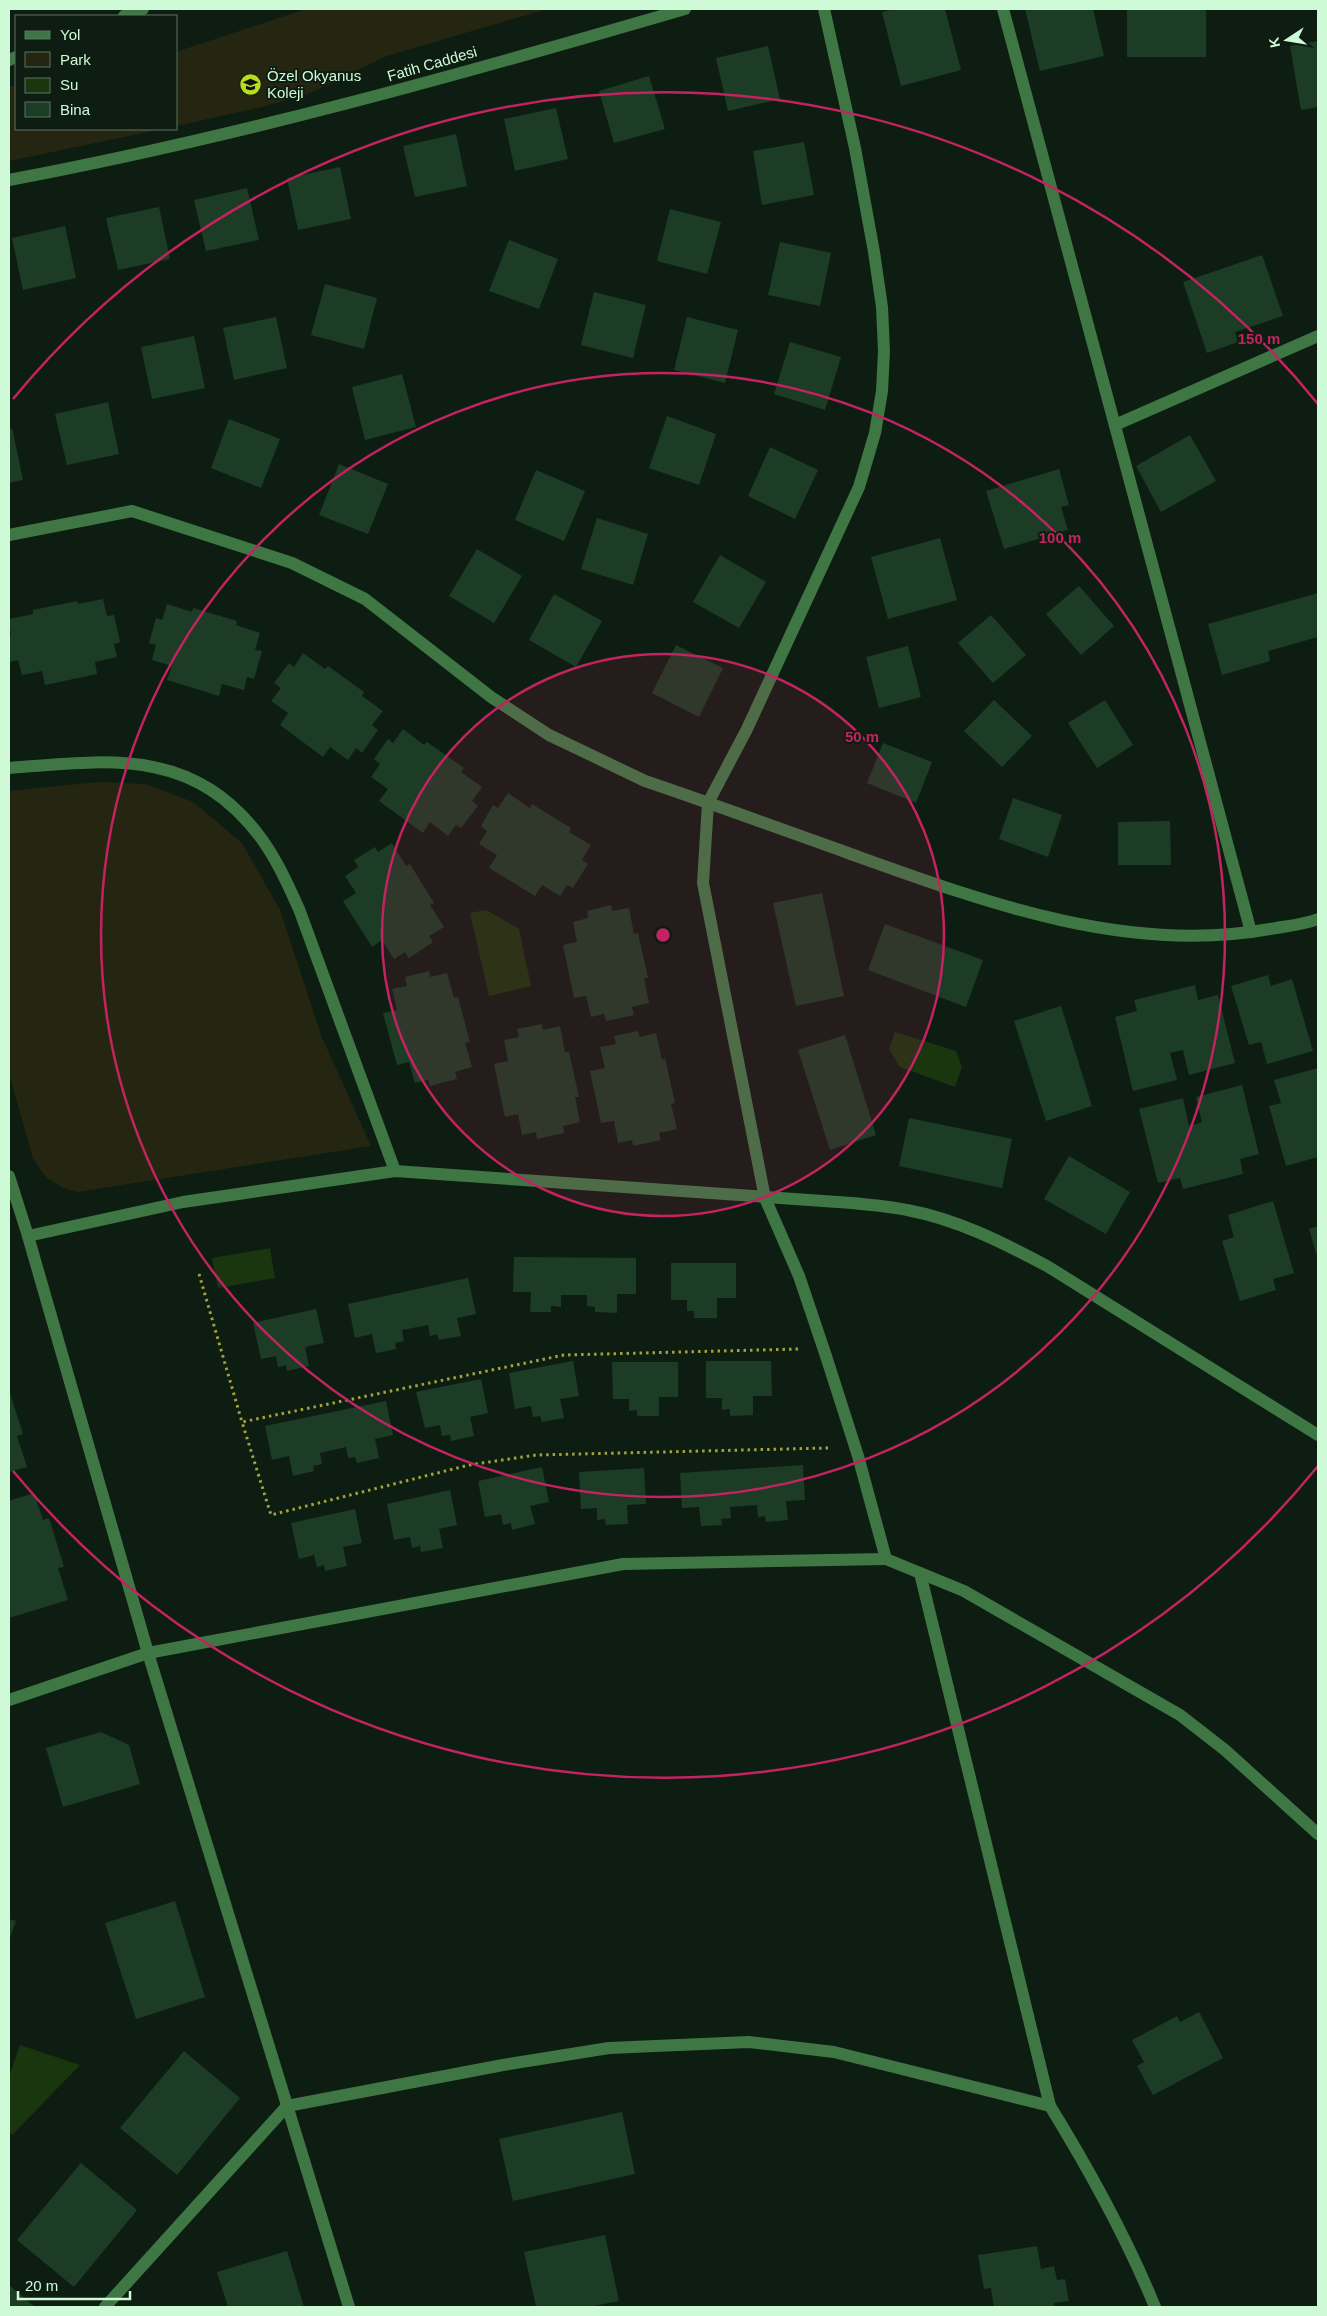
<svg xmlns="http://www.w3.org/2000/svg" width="1327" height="2316" viewBox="0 0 1327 2316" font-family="Helvetica,sans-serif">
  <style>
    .green { fill: #252612 }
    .water { fill: #1a360e }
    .building { fill: #1c3c25 }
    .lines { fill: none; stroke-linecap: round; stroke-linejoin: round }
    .path { stroke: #a2a33a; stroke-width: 3; stroke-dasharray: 2.5 4; stroke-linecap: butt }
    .minor { stroke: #3e7744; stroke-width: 12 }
    .ring { fill: none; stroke: #c32361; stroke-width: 2.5 }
    .labels { text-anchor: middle; stroke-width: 4; stroke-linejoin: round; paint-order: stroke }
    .street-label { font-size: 15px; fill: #cffad7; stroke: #0e1d12 }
    .poi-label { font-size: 15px; fill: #cffad7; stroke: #0e1d12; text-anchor: start }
    .centre { fill: #c32361; stroke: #0e1d12; stroke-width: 2.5 }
    .ring-label { font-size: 15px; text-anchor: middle; font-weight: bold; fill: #c32361; stroke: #0e1d12; stroke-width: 4; stroke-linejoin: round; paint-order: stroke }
  </style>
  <rect width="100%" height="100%" fill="#0e1d12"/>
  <g class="green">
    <polygon points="306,9 547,9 387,56 308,94 262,107 176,126 176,52"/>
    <polygon points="16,85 16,129 162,129 9,161 9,87"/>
    <polygon points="98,782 146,784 193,802 242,843 280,910 321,1035 371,1146 77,1192 62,1187 46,1177 33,1159 9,1073 9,791"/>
  </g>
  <g class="water">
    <polygon points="486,910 519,929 531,986 489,996 470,913"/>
    <polygon points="895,1032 956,1051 962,1067 955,1087 900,1067 889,1049"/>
    <polygon points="270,1248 275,1278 218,1288 212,1258"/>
    <polygon points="20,2045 80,2065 12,2135 9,2131 9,2077"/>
  </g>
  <g class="building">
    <polygon points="895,9 945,9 961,70 901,86 882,12"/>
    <polygon points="1025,9 1093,9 1104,56 1040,71"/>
    <rect x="1127" y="9" width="79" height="48"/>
    <polygon points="1318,41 1318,107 1301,110 1290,46"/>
    <polygon points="768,46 780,99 728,111 716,58"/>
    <polygon points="649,76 665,129 614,143 599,91"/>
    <polygon points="556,108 568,159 515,171 504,119"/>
    <polygon points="456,134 467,186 415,197 403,146"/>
    <polygon points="804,142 814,195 762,205 753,151"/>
    <polygon points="340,167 351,219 298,230 287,178"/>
    <polygon points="247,188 259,240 206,251 194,200"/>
    <polygon points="159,207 170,259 118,270 106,218"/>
    <polygon points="670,209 721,222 707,274 657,261"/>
    <polygon points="65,226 76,278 23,290 12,238"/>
    <polygon points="509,240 558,259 539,309 489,291"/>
    <polygon points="780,242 831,253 820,306 768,295"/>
    <polygon points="1262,255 1283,316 1235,332 1238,342 1207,353 1183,282"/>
    <polygon points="325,284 377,298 364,349 311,335"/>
    <polygon points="594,292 646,305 633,358 581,345"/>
    <polygon points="276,317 287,368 234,380 223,328"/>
    <polygon points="687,317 738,330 725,383 674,370"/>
    <polygon points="194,336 205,388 152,399 141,347"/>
    <polygon points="790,342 841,357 825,410 774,394"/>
    <polygon points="402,374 416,427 365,440 352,387"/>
    <polygon points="108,402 119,454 67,465 55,414"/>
    <polygon points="667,416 716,434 699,485 649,468"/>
    <polygon points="229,419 280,439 261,488 211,468"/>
    <polygon points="12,428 23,480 9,483 9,429"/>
    <polygon points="1190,435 1216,481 1161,512 1136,466"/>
    <polygon points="770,447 818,470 795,519 748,496"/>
    <polygon points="339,464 388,484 368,534 319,515"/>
    <polygon points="1059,469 1069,505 1061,507 1068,530 1004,549 986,491"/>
    <polygon points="536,470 585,491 564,541 515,520"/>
    <polygon points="597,518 648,534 633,585 581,569"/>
    <polygon points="940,538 957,600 888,619 871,557"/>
    <polygon points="477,549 522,576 494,623 449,596"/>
    <polygon points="720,555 766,582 739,628 693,602"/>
    <polygon points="1079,586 1114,626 1081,655 1046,614"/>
    <polygon points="1318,593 1318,637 1268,651 1270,661 1222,675 1208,624"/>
    <polygon points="554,594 602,621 576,667 529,640"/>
    <polygon points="103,599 107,616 114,615 120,642 114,644 117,657 95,662 97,674 45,685 42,671 22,675 18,660 10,662 9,636 11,636 9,619 33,614 33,610 77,601 78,604"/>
    <polygon points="167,604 192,612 193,608 237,621 236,625 260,633 255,650 262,651 254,679 247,677 244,690 222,684 219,696 167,680 172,666 152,660 156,645 149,643 156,618 162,620"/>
    <polygon points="991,615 1026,655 993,683 958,643"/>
    <polygon points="676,645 723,668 699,717 652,693"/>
    <polygon points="908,646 921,697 879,708 866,657"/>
    <polygon points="303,653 325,669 328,666 364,692 362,696 383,711 372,725 378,730 362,753 356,748 348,760 330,747 323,757 280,725 288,713 271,701 281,688 274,683 289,663 294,667"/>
    <polygon points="994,700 1032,736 1002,767 964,731"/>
    <polygon points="1105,700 1133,745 1097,768 1068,723"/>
    <polygon points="403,729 424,745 427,742 464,768 461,772 482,787 472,801 478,806 461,828 456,825 448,836 430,822 423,833 379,801 388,789 371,777 380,764 374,759 388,739 393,743"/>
    <polygon points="883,743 932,762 916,803 867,783"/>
    <polygon points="508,793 530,808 532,804 571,828 569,832 591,845 582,860 588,864 573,888 567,885 560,896 542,885 535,896 489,868 497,855 479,844 487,831 481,826 493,805 498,808"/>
    <polygon points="1013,798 1062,815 1048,857 999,839"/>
    <polygon points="1170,821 1171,865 1118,865 1118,822"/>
    <polygon points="392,843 406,866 410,864 434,903 430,905 444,927 429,936 433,942 409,958 405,952 394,959 382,940 372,947 343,901 356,893 345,876 358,867 354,860 375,847 378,852"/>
    <polygon points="822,893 844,996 796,1006 773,903"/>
    <polygon points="611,905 612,911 629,908 634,934 638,933 648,978 644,978 649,1003 632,1007 634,1015 606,1021 604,1014 591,1017 586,996 574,998 563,945 577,942 573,922 588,918 587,911"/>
    <polygon points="885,924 983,960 966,1007 868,970"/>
    <polygon points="429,971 430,977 447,973 454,998 458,997 470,1042 465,1043 472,1067 455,1072 457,1079 430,1086 428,1080 415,1083 409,1062 397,1065 383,1013 397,1010 392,989 407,986 405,977"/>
    <polygon points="1268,975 1271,986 1292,979 1313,1051 1267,1064 1261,1042 1249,1045 1231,986"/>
    <polygon points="1195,985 1198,1000 1218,995 1235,1063 1189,1075 1183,1050 1170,1053 1177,1080 1133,1091 1115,1017 1137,1011 1134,1000"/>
    <polygon points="1061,1006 1092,1106 1046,1121 1014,1021"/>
    <polygon points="542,1024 543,1030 560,1026 565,1052 569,1052 579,1097 575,1097 580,1122 563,1126 564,1133 537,1139 536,1132 522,1135 518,1114 505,1117 494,1064 508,1061 504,1040 519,1037 517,1029"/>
    <polygon points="638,1031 640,1037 656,1033 662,1060 665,1058 675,1103 671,1104 677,1129 659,1133 661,1140 633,1146 632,1140 618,1143 614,1121 601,1123 590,1071 605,1068 600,1047 616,1044 614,1036"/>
    <polygon points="845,1035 876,1135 830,1150 798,1050"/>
    <polygon points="1318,1068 1318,1157 1286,1166 1269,1106 1281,1103 1274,1080"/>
    <polygon points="1242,1085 1259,1154 1240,1159 1243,1174 1183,1189 1180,1178 1158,1183 1139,1109 1183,1098 1189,1126 1202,1122 1196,1097"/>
    <polygon points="909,1118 1012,1139 1002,1188 899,1166"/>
    <polygon points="1069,1156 1130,1192 1106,1234 1044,1199"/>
    <polygon points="1273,1201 1294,1273 1273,1279 1276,1290 1240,1301 1222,1241 1234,1237 1228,1215"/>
    <polygon points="1318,1226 1318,1260 1309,1229"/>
    <polygon points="514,1257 636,1258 636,1294 617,1294 617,1313 595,1312 595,1307 587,1306 587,1295 561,1295 561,1307 551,1306 551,1312 530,1312 531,1292 513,1292"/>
    <polygon points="671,1263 736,1263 736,1298 717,1298 717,1318 694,1318 694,1311 687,1311 687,1300 671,1300"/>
    <polygon points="468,1278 476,1314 457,1318 461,1336 439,1340 437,1334 430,1336 428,1325 402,1330 404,1341 395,1343 396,1349 376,1353 372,1334 355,1338 348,1304"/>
    <polygon points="316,1309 324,1343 305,1347 309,1366 287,1371 286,1365 278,1367 276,1356 261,1359 253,1323"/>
    <polygon points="573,1361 579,1396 560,1399 564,1418 542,1422 540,1416 533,1417 531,1406 515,1409 509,1373"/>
    <polygon points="706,1361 771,1361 772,1396 753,1396 753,1415 730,1416 730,1409 722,1410 722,1398 706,1398"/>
    <polygon points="612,1362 678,1362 678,1397 659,1397 659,1416 637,1416 637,1410 629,1411 629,1399 613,1399"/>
    <polygon points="481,1379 488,1413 470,1417 474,1436 451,1441 450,1435 442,1436 440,1425 425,1428 416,1392"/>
    <polygon points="9,1390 23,1434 17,1436 27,1467 9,1472"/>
    <polygon points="386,1401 393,1435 375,1439 379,1458 357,1463 355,1457 348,1458 346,1447 320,1453 322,1464 313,1466 314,1471 293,1476 289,1456 272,1460 265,1426"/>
    <polygon points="803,1465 805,1500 786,1501 788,1520 766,1522 765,1516 758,1517 757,1505 730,1507 731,1518 721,1519 722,1525 701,1526 699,1507 682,1508 680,1473"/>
    <polygon points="542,1467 549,1502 530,1506 535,1524 512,1530 511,1523 503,1525 501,1514 485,1517 478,1481"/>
    <polygon points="644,1468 646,1504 627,1505 628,1524 606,1525 605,1519 597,1520 597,1508 581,1509 579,1472"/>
    <polygon points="450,1490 457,1525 439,1529 443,1548 421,1552 420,1546 412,1548 410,1537 394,1540 387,1504"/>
    <polygon points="34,1493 43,1520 49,1518 64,1567 58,1568 68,1600 9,1618 9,1501"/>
    <polygon points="355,1509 362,1543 343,1547 347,1566 325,1571 324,1565 317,1567 314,1555 299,1559 291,1523"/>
    <polygon points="101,1732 129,1745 140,1784 63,1807 46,1748"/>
    <polygon points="175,1901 205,1997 136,2019 105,1923"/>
    <polygon points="9,1919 16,1921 9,1940"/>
    <polygon points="1199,2012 1223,2058 1153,2095 1137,2066 1144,2062 1132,2040 1177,2016 1180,2022"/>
    <polygon points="184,2051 240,2098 177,2175 120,2128"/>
    <polygon points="622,2112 635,2174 513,2201 499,2139"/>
    <polygon points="81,2163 137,2210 74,2287 17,2240"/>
    <polygon points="605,2235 619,2301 589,2307 536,2307 524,2252"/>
    <polygon points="1037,2246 1041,2269 1054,2266 1057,2280 1065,2279 1069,2301 1054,2303 1054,2307 994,2307 991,2288 984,2289 978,2255"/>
    <polygon points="287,2251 304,2307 228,2307 217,2272"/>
    <polygon points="9,2285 35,2307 9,2307"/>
  </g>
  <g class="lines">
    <g class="path">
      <polyline points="199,1274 242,1422"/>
      <polyline points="798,1349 564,1355 242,1422 271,1515 469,1465 536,1455 828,1448"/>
    </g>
    <g class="minor">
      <polyline points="824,9 855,148 874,252 882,307 884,351 882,391 875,433 859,487 747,729 708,803 703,883 765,1198 799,1276 826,1356 858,1456 886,1559 964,1591 1180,1715 1225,1750 1318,1834"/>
      <polyline points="1003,9 1251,932"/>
      <polyline points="124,16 143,9"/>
      <polyline points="9,60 16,57"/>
      <path d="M9,180C238,137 462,74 685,9"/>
      <polyline points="1115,425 1318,336"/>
      <path d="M9,535L132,511L292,563L365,599L491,697L549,735L645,781C713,804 781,829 848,853C982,901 1125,955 1270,929C1286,926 1303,925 1318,919"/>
      <path d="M9,768C110,760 193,747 261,838C277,860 288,885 299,909L395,1171"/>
      <polyline points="9,1176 28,1236"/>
      <path d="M9,1700L148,1653L28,1236L183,1202L395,1171L852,1203C870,1205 889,1206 907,1210C956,1219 1002,1242 1047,1266L1318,1435"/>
      <path d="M1050,2106C1090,2171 1126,2236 1155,2307"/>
      <polyline points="105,2307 287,2106 503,2065 609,2048 749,2042 834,2052 1050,2106 920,1573"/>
      <polyline points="349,2307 148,1653 623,1564 886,1559"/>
    </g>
  </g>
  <circle cx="663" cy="935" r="281" fill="#c32361" fill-opacity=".12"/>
  <g class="ring">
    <circle cx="663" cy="935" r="281"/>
    <circle cx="663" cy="935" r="562"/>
    <path d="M1318 1466A843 843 0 0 1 13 1471M13 399A843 843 0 0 1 1318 404"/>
  </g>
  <defs>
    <symbol id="school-disc" viewBox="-11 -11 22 22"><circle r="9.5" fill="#bbdc19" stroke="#0e1d12"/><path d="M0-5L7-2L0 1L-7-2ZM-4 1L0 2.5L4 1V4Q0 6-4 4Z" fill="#111"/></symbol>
  </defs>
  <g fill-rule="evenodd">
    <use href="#school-disc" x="238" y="72" width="25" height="25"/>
  </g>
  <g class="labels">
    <g class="street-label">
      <text transform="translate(432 64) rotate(-16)" y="5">Fatih Caddesi</text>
    </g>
    <g class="poi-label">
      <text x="267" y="81">Özel Okyanus<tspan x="267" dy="17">Koleji</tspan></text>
    </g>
  </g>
  <circle cx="663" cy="935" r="8" class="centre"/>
  <g class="ring-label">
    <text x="1259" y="344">150 m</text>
    <text x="1060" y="543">100 m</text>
    <text x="862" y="742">50 m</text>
  </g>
  <rect width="1327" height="2316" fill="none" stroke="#cffad7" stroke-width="20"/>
  <rect x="15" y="15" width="162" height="115" fill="#0e1d12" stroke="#5b7561"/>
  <rect x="25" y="31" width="25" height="8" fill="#3e7744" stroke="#5b7561"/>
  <text x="60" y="40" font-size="15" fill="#cffad7">Yol</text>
  <rect x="25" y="52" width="25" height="15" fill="#252612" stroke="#5b7561"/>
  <text x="60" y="65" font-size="15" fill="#cffad7">Park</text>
  <rect x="25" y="78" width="25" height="15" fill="#1a360e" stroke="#5b7561"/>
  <text x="60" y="90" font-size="15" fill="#cffad7">Su</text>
  <rect x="25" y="102" width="25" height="15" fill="#1c3c25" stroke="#5b7561"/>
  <text x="60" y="115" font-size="15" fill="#cffad7">Bina</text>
  <g transform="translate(1287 40) rotate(258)" stroke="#0e1d12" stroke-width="4" paint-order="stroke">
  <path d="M0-4L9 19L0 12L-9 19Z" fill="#cffad7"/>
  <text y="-8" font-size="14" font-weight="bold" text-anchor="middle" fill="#cffad7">K</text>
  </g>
  <path d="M18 2291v8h112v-8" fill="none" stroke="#cffad7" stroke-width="2.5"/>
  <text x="25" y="2291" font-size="15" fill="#cffad7" stroke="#0e1d12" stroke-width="4" paint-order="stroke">20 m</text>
</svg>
